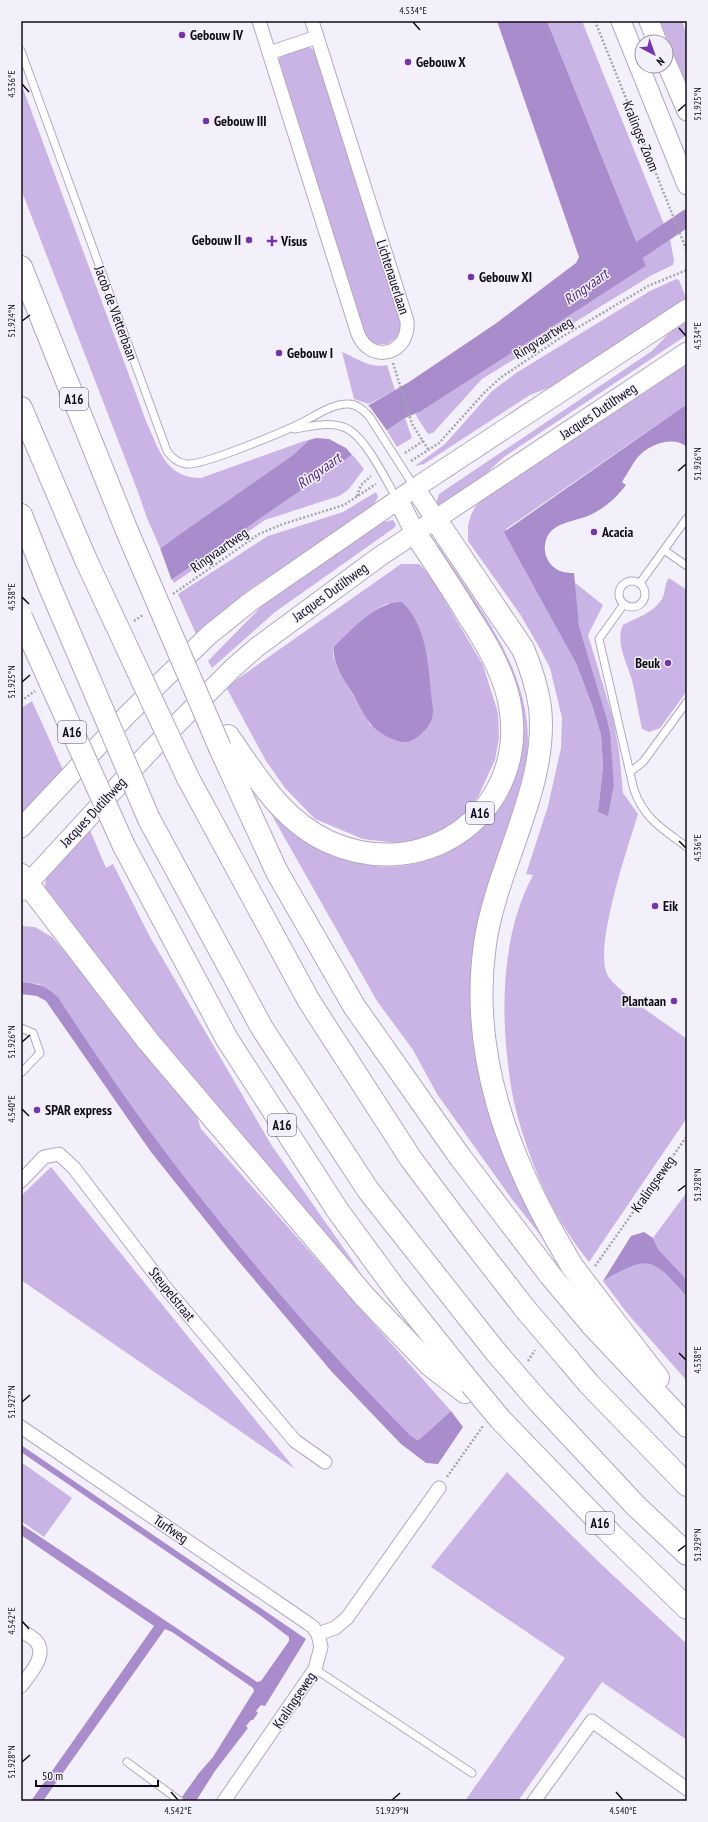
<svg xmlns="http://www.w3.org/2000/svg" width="708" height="1822" viewBox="0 0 708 1822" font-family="'PT Sans Narrow',sans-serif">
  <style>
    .green { fill: #cab4e5; fill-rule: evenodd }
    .water { fill: #a98ccb }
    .pier { fill: #f4f0fb }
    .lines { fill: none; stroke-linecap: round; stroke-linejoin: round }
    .canal { stroke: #a98ccb; stroke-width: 17 }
    .service-casing { stroke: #b2a7c0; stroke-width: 9 }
    .minor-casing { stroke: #b2a7c0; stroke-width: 15 }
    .secondary-casing { stroke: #b2a7c0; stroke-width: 21 }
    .motorway-casing { stroke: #b2a7c0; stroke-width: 24 }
    .path { stroke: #a8a4af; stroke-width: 2.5; stroke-dasharray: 2 2; stroke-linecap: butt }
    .service { stroke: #fff; stroke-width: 7 }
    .minor { stroke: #fff; stroke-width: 13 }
    .secondary { stroke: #fff; stroke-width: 19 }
    .motorway { stroke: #fff; stroke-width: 22 }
    .motorway-bridge-casing { stroke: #b2a7c0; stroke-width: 24; stroke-linecap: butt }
    .motorway-bridge { stroke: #fff; stroke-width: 22 }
    .ticks { fill: none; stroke: #100c15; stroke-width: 1.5 }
    .poi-dot { fill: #7435aa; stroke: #f4f0fb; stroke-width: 1.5 }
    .labels { text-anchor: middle; stroke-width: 3; stroke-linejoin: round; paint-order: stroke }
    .shield { fill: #f4f0fb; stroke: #54505a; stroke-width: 1 }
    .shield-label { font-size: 13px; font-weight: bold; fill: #100c15 }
    .poi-label { font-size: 14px; font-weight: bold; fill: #100c15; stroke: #f4f0fb; text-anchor: start }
    .street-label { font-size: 14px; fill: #100c15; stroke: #f4f0fb }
    .water-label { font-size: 15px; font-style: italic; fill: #552e7a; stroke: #f4f0fb }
    .neatline { fill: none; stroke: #100c15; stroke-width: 1.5 }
    .ticks-label { font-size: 10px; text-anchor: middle; fill: #100c15 }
  </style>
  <rect width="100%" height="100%" fill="#f4f0fb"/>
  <g class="green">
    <polygon points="547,21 582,21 670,239 674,261 673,265 652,275 482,379 433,433 428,434 415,414 646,266"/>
    <polygon points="660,21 682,21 687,35 687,88"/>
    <polygon points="306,45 317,52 403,324 398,337 387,344 374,344 363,335 277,63 283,52"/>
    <path d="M21,83L146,421C159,449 165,478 201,478L310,439L293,455L190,527L161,550L147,518L138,492L21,189Z"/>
    <polygon points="676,279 679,280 686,298 566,380 548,388 530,395 424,464 415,466 445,444 492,391 516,373 650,291"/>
    <polygon points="687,320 687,335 504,457 479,480 442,506 436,504 439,494 652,351 669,333"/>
    <path d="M342,352C357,358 370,369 387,365L395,390L369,404L354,399Z"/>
    <path d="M687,364V404L506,529L576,663L592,705L601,735L603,767L598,812L608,815L614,785L607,719L579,626L574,582L603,605L588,635L613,718L619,751L623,793L638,814C628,847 594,945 607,974C614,990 671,1027 687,1039V1118L589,1262C575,1244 561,1224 551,1204C535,1173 516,1120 511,1086C500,1017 500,937 533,875L526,874L548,806L561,748L562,718L550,668L539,647L520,614L468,541V525L471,515L475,507L494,484Z"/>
    <polygon points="405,418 412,438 397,447 387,431"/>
    <polygon points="352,454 364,469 348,490 339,496 265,520 174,583 172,579"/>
    <polygon points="376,492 378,497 371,509 247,591 196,634 178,594 268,536 343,512"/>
    <polygon points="393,520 396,525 394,528 275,612 212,668 208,661 261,607 380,523"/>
    <path d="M438,545C477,605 528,666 528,741C528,753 525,766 523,778L476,1025L545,1241L511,1198L437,1094L413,1050L377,1001L270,812H273C299,831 324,853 355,862C424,883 506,832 518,761C519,754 523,744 522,737C521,729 505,700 501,691C478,643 456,596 434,549Z"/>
    <path d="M401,564H419L429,574L483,665L498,713L499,738L495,760L478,797L459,820L439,832L404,844L363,839L315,819L285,788L266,761L226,687ZM388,603L371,726L337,667L333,656L334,647L377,609Z"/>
    <path d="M669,578L687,590V691L660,728L649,732L642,729C638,712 636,696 632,680C627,663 615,642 623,625C637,617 652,614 662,599C666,592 664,584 669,578Z"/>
    <polygon points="32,701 64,772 21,817 21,708"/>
    <polygon points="90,830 106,868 113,864 150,937 272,1146 361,1273 206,1099 47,894 45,887 46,877"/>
    <path d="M21,926L35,927L52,937L78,967L141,1050L196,1114L201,1129L451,1411L420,1439L417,1440L410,1435C313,1337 223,1231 141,1119C112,1079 85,1038 58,997L38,984L21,982Z"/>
    <polygon points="51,1167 295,1469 21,1280 21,1196"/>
    <polygon points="687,1192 687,1280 658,1249 653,1238"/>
    <polygon points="645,1262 658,1266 687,1297 687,1381 627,1313 603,1281 629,1266"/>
    <polygon points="21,1462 72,1498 44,1537 21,1521"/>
    <polygon points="507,1472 603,1566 687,1644 687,1740 602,1682 518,1801 465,1801 565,1658 431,1567"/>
  </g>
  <g class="water">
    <polygon points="497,21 547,21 646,266 421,411 405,418 171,580 21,651 190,527 293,455 310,439 409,382 495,324 576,263 579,257"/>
    <path d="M687,404V447C673,435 648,445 637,458C632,465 627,474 622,482L626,485C617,497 607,506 594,513C577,523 548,520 545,545C544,551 546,557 549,562C555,571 564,573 574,573L579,626L607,719L610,734L614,785L608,816L598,812L603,767L601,735L592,705L576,663L504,532Z"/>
    <path d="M402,602C430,629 428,673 433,709C433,722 429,726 420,735C411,742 407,744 395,740C370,731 365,716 353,694C344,679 332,664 334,647C351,630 377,601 402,602Z"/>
    <path d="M21,982C38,984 44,985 58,997C85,1038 112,1079 141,1119C223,1231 313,1337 410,1435L417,1440L420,1439L451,1411L463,1427L438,1464L426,1463L401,1444L332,1372L230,1251L151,1152L46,1001L37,996L21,994Z"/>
    <path d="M644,1232L653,1238L658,1249L687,1280V1297C652,1258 651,1253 603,1281L631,1236Z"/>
    <polygon points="21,1445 306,1639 300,1649 265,1706 261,1705 256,1711 258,1713 253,1720 251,1720 246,1726 248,1728 215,1771 196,1801 179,1801 199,1773 213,1757 254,1691 253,1688 172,1632 165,1629 43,1801 31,1801 154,1626 21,1535 21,1524 257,1682 261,1681 289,1641 289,1637 261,1616 21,1452"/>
  </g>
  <g class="pier">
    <polygon points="366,404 370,407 388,432 353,456 346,448 329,439 316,438 305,441"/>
    <polygon points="160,548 172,581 21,687 21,649"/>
  </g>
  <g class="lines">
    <polyline class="canal" points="620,263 687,218"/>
    <defs>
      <g id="service">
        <path d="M21,51L167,451C172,458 177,463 186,464C202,466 283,432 301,423C315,416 333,403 349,404C357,404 364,411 369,416L415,488"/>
        <path d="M294,429C309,427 325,422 340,426C363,430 385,479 397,499"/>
        <polyline points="664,550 687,566"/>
        <circle cx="632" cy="594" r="13"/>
        <polyline points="640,583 687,518"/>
        <path d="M624,604L599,639L634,790C645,820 663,829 687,847"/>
        <polyline points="630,772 643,762 687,702"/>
        <polyline points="21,1028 33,1033 40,1053 21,1073"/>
        <polyline points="315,1669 472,1773"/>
        <polyline points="127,1762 180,1801"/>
      </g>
      <g id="minor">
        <path d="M259,21L358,334C371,365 410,354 407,321L312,21"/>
        <polyline points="269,53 317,37"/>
        <polyline points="21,1181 44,1157 59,1154 74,1168 164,1286 295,1441 325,1462"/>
        <polyline points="21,1427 306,1622 313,1627 318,1634"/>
        <path d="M21,1630C25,1633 30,1636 34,1639C50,1653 30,1674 21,1686"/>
        <polyline points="224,1801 315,1669 321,1647 318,1634 335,1628 347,1618 439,1488"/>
        <polyline points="534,1801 592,1721 687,1789"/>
      </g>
      <g id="secondary">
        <polyline points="621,21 687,185"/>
        <polyline points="649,21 657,42"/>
        <polyline points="666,62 687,111"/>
        <polyline points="415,488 436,520"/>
        <polyline points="398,499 415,533"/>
        <polyline points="21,828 127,715 209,635 250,602 415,488 687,309"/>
        <polyline points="21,891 149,752 233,668 257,647 379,557 687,352"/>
      </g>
      <g id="motorway">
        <polyline points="21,267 127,531"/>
        <polyline points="21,408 86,560"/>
        <polyline points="21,515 49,585"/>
        <path d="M436,520L523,649C531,668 537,687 540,707C549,786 496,866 485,944C469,1055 509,1160 565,1254"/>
        <path d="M228,736C256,776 282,821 329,842C428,886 532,808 509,700C502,669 485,641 468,615C451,587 433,560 415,533"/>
        <polyline points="220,748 277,872 354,1006 460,1157 550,1275"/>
        <polyline points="188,778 309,1001 411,1159 467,1234 526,1310"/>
        <polyline points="149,819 262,1028 368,1190 495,1351"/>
        <polyline points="124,846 227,1039 338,1211 396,1290 471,1384"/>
        <polyline points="21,875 148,1041 364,1296 430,1365 465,1392"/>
        <polyline points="604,1308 658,1378"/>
        <polyline points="592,1325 687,1426"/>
        <polyline points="568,1359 589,1384 687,1485"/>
        <polyline points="539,1402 635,1505 687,1554"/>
        <polyline points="500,1419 614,1537 687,1608"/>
      </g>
    </defs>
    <use href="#service" class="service-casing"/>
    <use href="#minor" class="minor-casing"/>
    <use href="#secondary" class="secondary-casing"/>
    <use href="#motorway" class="motorway-casing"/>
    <g class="path">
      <polyline points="595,21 687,251"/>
      <polyline points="393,363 412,424 428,449"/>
      <polyline points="405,453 423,441"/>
      <polyline points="411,461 439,443 484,393 500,378 560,338 648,286 687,270"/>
      <polyline points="357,496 361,485 371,476"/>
      <polyline points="173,594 259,534 283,524 344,505 376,484"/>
      <polyline points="134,621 143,615"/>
      <polyline points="21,701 35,691"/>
      <polyline points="595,1266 687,1136"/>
      <polyline points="528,1361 535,1350"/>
      <polyline points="447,1477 483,1426"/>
    </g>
    <use href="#service" class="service"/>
    <use href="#minor" class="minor"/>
    <use href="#secondary" class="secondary"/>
    <use href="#motorway" class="motorway"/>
    <defs>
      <g id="motorway-bridge">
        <polyline points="127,531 220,748"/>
        <polyline points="86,560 188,778"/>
        <polyline points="49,585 149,819"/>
        <polyline points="21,617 124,846"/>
        <polyline points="565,1254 572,1266 604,1308"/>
        <polyline points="550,1275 592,1325"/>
        <polyline points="526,1310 568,1359"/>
        <polyline points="495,1351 539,1402"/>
        <polyline points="471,1384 500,1419"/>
      </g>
    </defs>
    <use href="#motorway-bridge" class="motorway-bridge-casing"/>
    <use href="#motorway-bridge" class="motorway-bridge"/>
  </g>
  <path class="ticks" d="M413,22L420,30M22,84L29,92M678,111L686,104M22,321L30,315M679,328L686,336M678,471L686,464M22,597L29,604M22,682L30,675M679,841L686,848M22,1042L30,1035M22,1109L29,1116M678,1191L686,1185M679,1353L686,1360M22,1402L30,1395M678,1551L686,1545M22,1621L29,1629M22,1762L30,1755M171,1792L178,1800M616,1792L623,1800M392,1800L400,1793"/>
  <g class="poi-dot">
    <circle cx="182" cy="35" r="4"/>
    <circle cx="408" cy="62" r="4"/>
    <circle cx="206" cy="121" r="4"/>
    <circle cx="249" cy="240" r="4"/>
    <path d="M270 235h4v4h4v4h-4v4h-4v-4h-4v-4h4z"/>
    <circle cx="471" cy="277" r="4"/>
    <circle cx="279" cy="353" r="4"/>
    <circle cx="594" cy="532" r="4"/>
    <circle cx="668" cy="663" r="4"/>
    <circle cx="655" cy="906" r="4"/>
    <circle cx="674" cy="1001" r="4"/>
    <circle cx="37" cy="1110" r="4"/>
  </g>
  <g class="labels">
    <g class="shield">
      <rect x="60" y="388" width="28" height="22" rx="3"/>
      <rect x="58" y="721" width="28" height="22" rx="3"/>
      <rect x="466" y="802" width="28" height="22" rx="3"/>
      <rect x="268" y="1114" width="28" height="22" rx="3"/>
      <rect x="586" y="1512" width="28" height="22" rx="3"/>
    </g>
    <g class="shield-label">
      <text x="74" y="404">A16</text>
      <text x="72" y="737">A16</text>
      <text x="480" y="818">A16</text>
      <text x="282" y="1130">A16</text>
      <text x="600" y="1528">A16</text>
    </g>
    <g class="poi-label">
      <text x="190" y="40">Gebouw IV</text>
      <text x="416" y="67">Gebouw X</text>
      <text x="214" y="126">Gebouw III</text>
      <text x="241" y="245" text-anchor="end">Gebouw II</text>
      <text x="281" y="246">Visus</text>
      <text x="479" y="282">Gebouw XI</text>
      <text x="287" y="358">Gebouw I</text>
      <text x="602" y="537">Acacia</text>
      <text x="660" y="668" text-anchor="end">Beuk</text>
      <text x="663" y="911">Eik</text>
      <text x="666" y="1006" text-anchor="end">Plantaan</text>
      <text x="45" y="1115">SPAR express</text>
    </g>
    <g class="street-label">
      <text transform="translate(641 136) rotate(68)" y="5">Kralingse Zoom</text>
      <text transform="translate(393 277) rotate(72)" y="5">Lichtenauerlaan</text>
      <text transform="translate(116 313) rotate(70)" y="5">Jacob de Vletterbaan</text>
      <text transform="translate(543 338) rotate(-32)" y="5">Ringvaartweg</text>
      <text transform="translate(598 411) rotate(-34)" y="5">Jacques Dutilhweg</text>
      <text transform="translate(219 550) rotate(-35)" y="5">Ringvaartweg</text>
      <text transform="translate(330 592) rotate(-36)" y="5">Jacques Dutilhweg</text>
      <text transform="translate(93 812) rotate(-47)" y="5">Jacques Dutilhweg</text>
      <text transform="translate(653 1184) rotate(-55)" y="5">Kralingseweg</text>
      <text transform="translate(172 1294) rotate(51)" y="5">Steupelstraat</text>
      <text transform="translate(171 1529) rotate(34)" y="5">Turfweg</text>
      <text transform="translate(294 1700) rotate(-56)" y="5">Kralingseweg</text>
    </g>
    <g class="water-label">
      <text transform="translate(586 287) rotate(-35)" y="5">Ringvaart</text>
      <text transform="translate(319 471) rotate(-35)" y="5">Ringvaart</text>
    </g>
  </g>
  <rect width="708" height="1822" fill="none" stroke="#f4f0fb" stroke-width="44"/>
  <g transform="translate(654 54) rotate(139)"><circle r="19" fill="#f4f0fb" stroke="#99959f"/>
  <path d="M0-3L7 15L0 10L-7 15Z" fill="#7435aa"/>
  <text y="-6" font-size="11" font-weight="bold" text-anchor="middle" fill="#100c15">N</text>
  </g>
  <path d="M36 1780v6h122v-6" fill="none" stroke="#100c15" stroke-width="2"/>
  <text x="42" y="1780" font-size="12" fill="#100c15" stroke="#f4f0fb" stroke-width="3" paint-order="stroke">50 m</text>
  <rect x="22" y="22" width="664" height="1778" class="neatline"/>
  <g class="ticks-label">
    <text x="413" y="14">4.534°E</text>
    <text transform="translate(11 84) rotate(-90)" y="4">4.536°E</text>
    <text transform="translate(697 104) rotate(-90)" y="4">51.925°N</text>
    <text transform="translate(11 321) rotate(-90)" y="4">51.924°N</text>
    <text transform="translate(697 336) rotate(-90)" y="4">4.534°E</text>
    <text transform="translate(697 464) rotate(-90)" y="4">51.926°N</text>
    <text transform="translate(11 597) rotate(-90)" y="4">4.538°E</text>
    <text transform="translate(11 682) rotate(-90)" y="4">51.925°N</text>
    <text transform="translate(697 848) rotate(-90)" y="4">4.536°E</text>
    <text transform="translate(11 1042) rotate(-90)" y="4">51.926°N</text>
    <text transform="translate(11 1109) rotate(-90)" y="4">4.540°E</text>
    <text transform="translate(697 1185) rotate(-90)" y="4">51.928°N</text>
    <text transform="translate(697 1360) rotate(-90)" y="4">4.538°E</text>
    <text transform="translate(11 1402) rotate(-90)" y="4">51.927°N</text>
    <text transform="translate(697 1545) rotate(-90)" y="4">51.929°N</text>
    <text transform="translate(11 1621) rotate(-90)" y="4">4.542°E</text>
    <text transform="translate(11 1762) rotate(-90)" y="4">51.928°N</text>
    <text x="178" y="1814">4.542°E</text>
    <text x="392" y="1814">51.929°N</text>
    <text x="623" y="1814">4.540°E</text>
  </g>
</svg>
